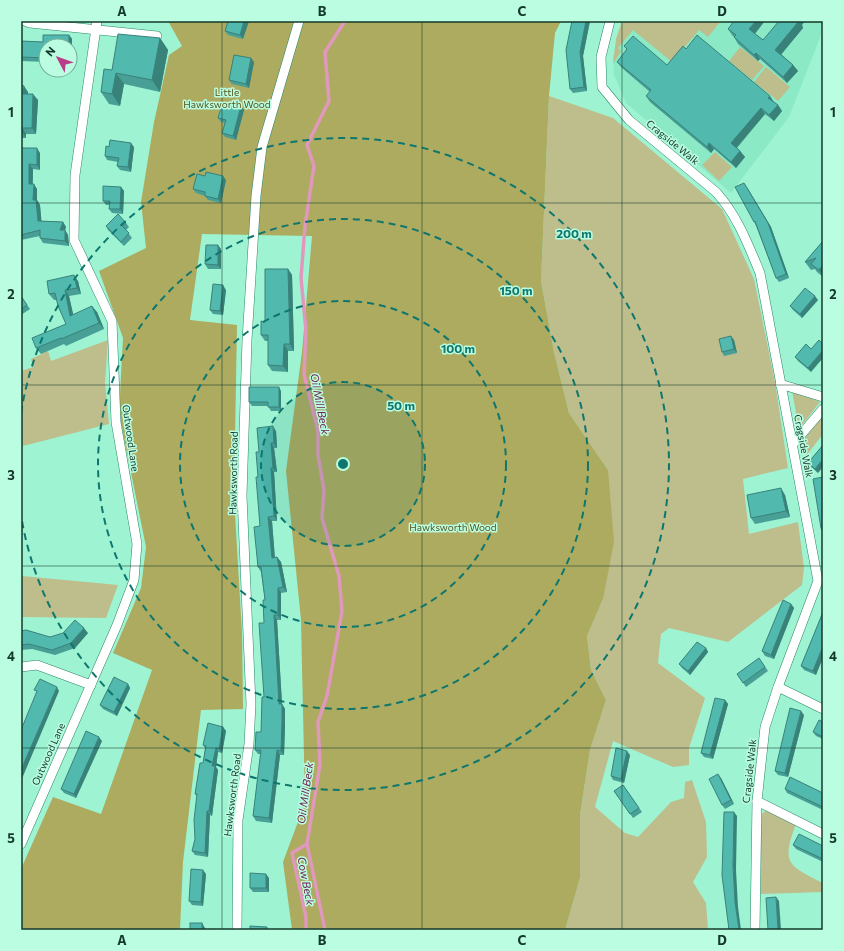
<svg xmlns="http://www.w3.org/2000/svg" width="844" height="951" viewBox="0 0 844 951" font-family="Commissioner,sans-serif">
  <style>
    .built { fill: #8beac5 }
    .green { fill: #bebd8c }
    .forest { fill: #adab5f }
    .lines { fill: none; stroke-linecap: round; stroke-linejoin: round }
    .stream { stroke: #e098bd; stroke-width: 3.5 }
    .minor-casing { stroke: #2d8668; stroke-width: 10 }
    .minor { stroke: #fff; stroke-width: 9 }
    .wall { fill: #479f96 }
    .shaded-wall { fill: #39827a }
    .building { fill: #52b9af; stroke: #39827a }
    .grid { fill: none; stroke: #14382b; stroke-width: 1; stroke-opacity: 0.55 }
    .ring { fill: none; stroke: #0f766e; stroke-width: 2; stroke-dasharray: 7 5 }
    .labels { text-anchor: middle; stroke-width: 3; stroke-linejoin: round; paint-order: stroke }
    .park-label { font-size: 10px; fill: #56541b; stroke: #bafde1 }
    .street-label { font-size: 10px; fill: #14382b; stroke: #bafde1 }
    .water-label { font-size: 11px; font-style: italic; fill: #732053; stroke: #bafde1 }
    .centre { fill: #0f766e; stroke: #bafde1; stroke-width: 2 }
    .ring-label { font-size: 12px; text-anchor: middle; font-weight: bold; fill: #0f766e; stroke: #bafde1; stroke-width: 3; stroke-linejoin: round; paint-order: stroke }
    .neatline { fill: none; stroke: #14382b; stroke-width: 1.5 }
    .grid-label { font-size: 13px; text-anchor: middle; font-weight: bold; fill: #14382b }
  </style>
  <rect width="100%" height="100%" fill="#9ef4d2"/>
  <polygon class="built" points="622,21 823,21 823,30 789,117 731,193 626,103 614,75 613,57"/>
  <g class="green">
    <polygon points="622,21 721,21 708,37 699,30 672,62 633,30 618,48 621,51 613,64 616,39"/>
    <polygon points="740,47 764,66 752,80 729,61"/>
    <polygon points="766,67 790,87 778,101 754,82"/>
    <polygon points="549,96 613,118 722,209 754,279 775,382 788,468 743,479 749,534 798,522 804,568 802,585 728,642 669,628 661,634 658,663 705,698 689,748 689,765 673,767 613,741 595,807 625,833 638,837 671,802 684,798 685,782 692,780 706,822 707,857 693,882 706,903 708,930 565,930 580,878 580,815 590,750 606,700 591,670 587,636 603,599 608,470 569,413 554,352 541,281"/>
    <polygon points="715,152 732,167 719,181 702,165"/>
    <polygon points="108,340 105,383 109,424 23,446 21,437 21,371 33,367 31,359 48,351 51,361"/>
    <polygon points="792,391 820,402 799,429"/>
    <polygon points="823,416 823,434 806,456 804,439"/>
    <polygon points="21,576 33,577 118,585 106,618 21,617"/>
    <path d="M767,809L796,824C781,864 788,865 823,883V892L761,894L760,853L762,814Z"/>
  </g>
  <polygon class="forest" points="168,21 561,21 555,33 549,96 541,281 554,352 569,413 608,470 614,542 603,599 587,636 591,670 606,700 590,750 580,815 580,878 565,930 292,930 283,862 305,803 301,620 286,471 302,352 312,236 202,234 190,320 237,325 234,497 242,633 243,709 201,710 183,862 180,930 21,929 21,869 53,797 101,814 152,670 113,653 141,588 146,547 119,413 123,338 99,271 146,248 141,202 154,122 169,55 182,46"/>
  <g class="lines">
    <g class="stream">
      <polyline points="306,930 306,917 292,853 307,844"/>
      <polyline points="325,930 307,844 320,764 318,722 327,696 342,611 339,576 322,518 324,490 318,455 318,431 304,374 306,331 301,278 305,226 314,166 307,145 329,101 325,52 345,21"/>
    </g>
    <defs>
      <g id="minor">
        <polyline points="25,21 30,23 157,36"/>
        <path d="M610,21L601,57L602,87L629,120L716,192C737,215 748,244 760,273L818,581L778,687L765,727L757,801L755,930"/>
        <polyline points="780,384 823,397"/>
        <polyline points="793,444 823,409"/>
        <polyline points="21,667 37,665 91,685"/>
        <polyline points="778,687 823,709"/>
        <polyline points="757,801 823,834"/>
        <polyline points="21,844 117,625 134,580 137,544 116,422 112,321 74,240 75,175 97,21"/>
        <polyline points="237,930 238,820 249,744 251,704 242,496 247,340 256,196 262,147 299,21"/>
      </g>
    </defs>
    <use href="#minor" class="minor-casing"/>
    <use href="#minor" class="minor"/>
  </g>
  <g class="wall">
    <polygon points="249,21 243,39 228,35 225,31"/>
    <polygon points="572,21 590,21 583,56 587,91 573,93 570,89"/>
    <polygon points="802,25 803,28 781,54 793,65 798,71 787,83 760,59 758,61 738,44 734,37 732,35 728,29 755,34 763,40"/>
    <polygon points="69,35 72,39 72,55 70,55 70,46 46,46 46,62 21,61 21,41 43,42"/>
    <polygon points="160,38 168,50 160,92 124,84 120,106 109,104 101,92 112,70"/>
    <polygon points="624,46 667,65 686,49 774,102 778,105 782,111 774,121 765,114 737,148 740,151 745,157 736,168 714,149 711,153 650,102 646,96 650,92 622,68 617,62 627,50"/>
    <polygon points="254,62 249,88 232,84 229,80"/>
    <polygon points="21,85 28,92 28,94 38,100 36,134 26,134 26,138 21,138"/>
    <polygon points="228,107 244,110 236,140 225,137 222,133 225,123 221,122 218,118"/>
    <polygon points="134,147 131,172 120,170 117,166 118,162 107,160 105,156"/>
    <polygon points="21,148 40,153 40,170 33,169 33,184 37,189 37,200 40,205 41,221 63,222 66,227 65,230 68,235 69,246 43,243 40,238 40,236 21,240 21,216 22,216"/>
    <polygon points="205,176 226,180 221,203 208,200 205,196 196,193 193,189"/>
    <polygon points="121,187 124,191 123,214 112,213 109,209 110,205 106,205 103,201"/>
    <polygon points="747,187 771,227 789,278 779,282 776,278 756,226 754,222"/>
    <polygon points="126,223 129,227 126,230 132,238 124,246 108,230 106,226"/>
    <polygon points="823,241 823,277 817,272 815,269 811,270 805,262"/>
    <polygon points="221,249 221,269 208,269 205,264"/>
    <polygon points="288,269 292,275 294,351 288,351 288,372 272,371 268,365 268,341 265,341 261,335 265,322"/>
    <polygon points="78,281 81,294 69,296 73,315 97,312 104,329 66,346 64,344 41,354 36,348 66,324 57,300 54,300 49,294"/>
    <polygon points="226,290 223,315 213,314 210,310"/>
    <polygon points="21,296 30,309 21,315"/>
    <polygon points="818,300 802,318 793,310 790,306"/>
    <polygon points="734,340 737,353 724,356 722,352"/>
    <polygon points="806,344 811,372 798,361 795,357"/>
    <polygon points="281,391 281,411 271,411 268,406 252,406 249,402"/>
    <polygon points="276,431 277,448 274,448 277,472 274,472 277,521 272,521 275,557 277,557 281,562 287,592 281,593 281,620 277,620 282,704 285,709 285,726 284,755 280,755 272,823 256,821 253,816 261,754 258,754 255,750 261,732 264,697 265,600 261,572 258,567 260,526 259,452"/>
    <polygon points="823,445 818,473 811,467 808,463"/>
    <polygon points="785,495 790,517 755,524 751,518"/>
    <polygon points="791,604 794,608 774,659 765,656 762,651"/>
    <polygon points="823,612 816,675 804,670 801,666"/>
    <polygon points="21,631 50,637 88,633 75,648 55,655 32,649 21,650"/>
    <polygon points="706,648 708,652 690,675 682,668 679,664"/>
    <polygon points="759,658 768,671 746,687 737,674"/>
    <polygon points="128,684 130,688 117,716 103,709 100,705"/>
    <polygon points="725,700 728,704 713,759 704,757 701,753"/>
    <polygon points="804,715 788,777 778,775 775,771"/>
    <polygon points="823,722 823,739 816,736 813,732"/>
    <polygon points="223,727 226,731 222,753 218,752 216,767 218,770 212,816 210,815 208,857 195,855 192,851 195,839 197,796 195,794 203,763 205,748 203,745"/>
    <polygon points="102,741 76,798 64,793 61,789"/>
    <polygon points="630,755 624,783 613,780 611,776"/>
    <polygon points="721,778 734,804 725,809 722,805"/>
    <polygon points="623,785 642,812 633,818 614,791"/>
    <polygon points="785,789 823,793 823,810 787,793"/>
    <polygon points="793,845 823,846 823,862 796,849"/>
    <polygon points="206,874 203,906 192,905 189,901"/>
    <polygon points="269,878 269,892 253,892 250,888"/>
  </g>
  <g class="shaded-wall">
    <polygon points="244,21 249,21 243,39 240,35"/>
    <polygon points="586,21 590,21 583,56 587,91 584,87 580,52"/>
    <polygon points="756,21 765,21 754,35 749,29"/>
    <polygon points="798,21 805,21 802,25 803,28 780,56 775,50"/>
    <polygon points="69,35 72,39 72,55 70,53 70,46 69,46"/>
    <polygon points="160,38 168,50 160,92 152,80"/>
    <polygon points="756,53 760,59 758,61 754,55"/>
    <polygon points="251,58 254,62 249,88 246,84"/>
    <polygon points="793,65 798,71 787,83 783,77"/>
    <polygon points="116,73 124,84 120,106 112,94"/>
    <polygon points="24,86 28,92 27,100 23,94"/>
    <polygon points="33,94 38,100 36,134 32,128"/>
    <polygon points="770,96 774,102 768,98"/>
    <polygon points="778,105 782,111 774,121 769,115"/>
    <polygon points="241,106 244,110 236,140 233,136"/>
    <polygon points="761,108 765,114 735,149 731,143"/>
    <polygon points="22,128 26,134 26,138 22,132"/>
    <polygon points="131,143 134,147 131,172 128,167"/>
    <polygon points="709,143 714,149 711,153 707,147"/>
    <polygon points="37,148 40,153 40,170 37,165"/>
    <polygon points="740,151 745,157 736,168 731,162"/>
    <polygon points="29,164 33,169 32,189 29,184"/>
    <polygon points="223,176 226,180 221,203 218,199"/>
    <polygon points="744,183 771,227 789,278 786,274"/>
    <polygon points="34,184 37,189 37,200 40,205 42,226 38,221 33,200"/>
    <polygon points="121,187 124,191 123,214 120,209"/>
    <polygon points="63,222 66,227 65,230 68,235 69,246 65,241 60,230"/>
    <polygon points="218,245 221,249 221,269 218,265"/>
    <polygon points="823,265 823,276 819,270"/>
    <polygon points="288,269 292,275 294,351 290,344"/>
    <polygon points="74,275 78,281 81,294 77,288"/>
    <polygon points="223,285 226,290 223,315 220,311"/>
    <polygon points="65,290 69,296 75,322 70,316"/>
    <polygon points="815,296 818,300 802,318 800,314"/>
    <polygon points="92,306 97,312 104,329 99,323"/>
    <polygon points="731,336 734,340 737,353 734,349"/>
    <polygon points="284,344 288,351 288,372 283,366"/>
    <polygon points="823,350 823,358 811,372 808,368"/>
    <polygon points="279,387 281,391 281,411 279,407"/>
    <polygon points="273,426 276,431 277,448 274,443"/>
    <polygon points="271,443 274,448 277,472 273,468"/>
    <polygon points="823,459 823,467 818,473 815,469"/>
    <polygon points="271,468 274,472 277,521 274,516"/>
    <polygon points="781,488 785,495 790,517 786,511"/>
    <polygon points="268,517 272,521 275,562 272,558"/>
    <polygon points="277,557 281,562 287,592 283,587"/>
    <polygon points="278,588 281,593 281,620 278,615"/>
    <polygon points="791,604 794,608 774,659 771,655"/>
    <polygon points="274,615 277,620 282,704 285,709 285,726 284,755 281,751 279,704"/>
    <polygon points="84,628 88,633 75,648 71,643"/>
    <polygon points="823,646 823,658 816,675 813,671"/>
    <polygon points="706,648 708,652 690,675 688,671"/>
    <polygon points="128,684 130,688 117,716 114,712"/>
    <polygon points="57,687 59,691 21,781 21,770"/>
    <polygon points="725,700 728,704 713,759 710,755"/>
    <polygon points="801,711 804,715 788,777 785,773"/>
    <polygon points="223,727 226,731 222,753 219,749"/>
    <polygon points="99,737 102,741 76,798 74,794"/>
    <polygon points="216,748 218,752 216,767 218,770 212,816 209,811 212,766"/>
    <polygon points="277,750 280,755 272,823 269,818"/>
    <polygon points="627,751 630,755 624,783 621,779"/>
    <polygon points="718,774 721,778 734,804 731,800"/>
    <polygon points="207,811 210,815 208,857 205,853"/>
    <polygon points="734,812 737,816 736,870 738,907 741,930 739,930 735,902 733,866"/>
    <polygon points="203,870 206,874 203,906 201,902"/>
    <polygon points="266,874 269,878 269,892 266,888"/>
    <polygon points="776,897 779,901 781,930 778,930"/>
    <polygon points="202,923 205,928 205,930 202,930"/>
  </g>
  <g class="building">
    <polygon points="228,21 244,21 240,35 225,31"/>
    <polygon points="572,21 586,21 580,52 584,87 570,89 566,50"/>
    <polygon points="734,21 756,21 749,29 763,40 779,21 799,21 775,50 793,65 783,77 756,53 754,55 734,37 736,35 728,29"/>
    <polygon points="118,34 160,38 152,80 116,73 112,94 101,92 104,69 112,70"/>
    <polygon points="43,35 69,35 69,46 46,46 46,58 21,57 21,41 43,42"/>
    <polygon points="697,35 770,96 768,98 778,105 769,115 761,108 731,143 740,151 731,162 709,143 707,147 646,96 651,90 617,62 627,49 624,46 633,36 667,65 683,46 686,49"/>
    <polygon points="234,55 251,58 246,84 229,80"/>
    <polygon points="21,85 24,86 23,94 33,94 32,128 22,128 22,132 21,132"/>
    <polygon points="230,103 241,106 233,136 222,133 226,120 218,118 222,105 228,107"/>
    <polygon points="110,140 131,143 128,167 117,166 119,158 105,156 106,146 109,147"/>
    <polygon points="21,148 37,148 37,165 29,164 29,184 34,184 33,200 36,200 38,221 63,222 60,230 65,230 65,241 40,238 40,230 21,235 21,216 22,216 21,210"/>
    <polygon points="206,172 223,176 218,199 205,196 205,192 193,189 197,174 205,176"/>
    <polygon points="744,183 768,223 786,274 776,278 755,221 754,222 735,187"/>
    <polygon points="103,186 121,187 120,209 109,209 110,201 103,201"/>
    <polygon points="118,214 126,223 122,226 129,233 121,242 106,226"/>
    <polygon points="823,241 823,265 819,270 811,264 816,258 805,262"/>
    <polygon points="206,245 218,245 218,265 205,264"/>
    <polygon points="265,269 288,269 290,344 284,344 283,366 268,365 268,335 261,335 261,321 265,322"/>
    <polygon points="74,275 77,288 65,290 70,316 92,306 99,323 61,339 61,338 36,348 32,338 66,324 58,306 55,293 49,294 47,281"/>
    <polygon points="213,284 223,285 220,311 210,310"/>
    <polygon points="805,288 815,296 800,314 790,306"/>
    <polygon points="21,296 27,305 21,309"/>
    <polygon points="731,336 734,349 722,352 719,339"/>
    <polygon points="819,340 823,344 823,350 808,368 795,357 806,344 811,349"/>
    <polygon points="249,387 279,387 279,407 268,407 268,402 249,402"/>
    <polygon points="273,426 274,443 271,443 273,468 271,468 274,516 268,517 272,558 277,557 283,587 278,588 278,615 274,615 279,704 282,704 282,721 281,751 277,750 269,818 253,816 261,750 255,750 256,732 261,732 262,697 264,697 259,623 264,623 263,600 265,600 261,567 258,567 254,527 260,526 256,477 258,477 256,452 259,452 257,428"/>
    <polygon points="823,445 823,459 815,469 808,463"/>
    <polygon points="823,477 823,532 821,528 813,479"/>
    <polygon points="781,488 786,511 751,518 747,495"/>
    <polygon points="783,600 791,604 771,655 762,651"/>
    <polygon points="823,612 823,646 813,671 801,666"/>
    <polygon points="75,620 84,628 71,643 52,650 29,644 21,645 21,631 26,630 50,637 63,633"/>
    <polygon points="697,642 706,648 688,671 679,664"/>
    <polygon points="759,658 765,667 743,683 737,674"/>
    <polygon points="114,677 128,684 114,712 100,705"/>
    <polygon points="40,679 57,687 21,770 21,730 37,691 34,690"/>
    <polygon points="715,698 725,700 710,755 701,753"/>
    <polygon points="790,708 801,711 785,773 775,771"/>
    <polygon points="819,720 823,722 823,737 813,732"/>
    <polygon points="208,723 223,727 219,749 216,748 212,766 215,766 209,811 207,811 205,853 192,851 195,839 194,820 197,794 195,794 200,763 203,763 206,746 203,745"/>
    <polygon points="86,731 99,737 74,794 61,789"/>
    <polygon points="616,748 627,751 621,779 611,776"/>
    <polygon points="718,774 731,800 722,805 709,779"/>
    <polygon points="790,777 823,793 823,807 785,789"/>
    <polygon points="623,785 639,808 630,814 614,791"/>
    <polygon points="724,812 734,812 733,866 735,902 739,930 729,930 722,875"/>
    <polygon points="799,834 823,846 823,859 793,845"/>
    <polygon points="191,869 203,870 201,902 189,901"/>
    <polygon points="250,873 266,874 266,888 250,888"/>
    <polygon points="776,897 778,930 768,930 766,898"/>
    <rect x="190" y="923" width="12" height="7"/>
    <polygon points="250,926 267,927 267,930 250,930"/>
  </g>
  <path class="grid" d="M222,21V930M422,21V930M622,21V930M21,203H823M21,385H823M21,566H823M21,748H823"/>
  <circle cx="343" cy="464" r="82" fill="#0f766e" fill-opacity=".12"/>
  <g class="ring">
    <circle cx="343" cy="464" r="82"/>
    <circle cx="343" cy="464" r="163"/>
    <circle cx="343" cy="464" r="245"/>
    <path d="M21 413A326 326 0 1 1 21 515"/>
  </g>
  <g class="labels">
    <g class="park-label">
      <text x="227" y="96">Little<tspan x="227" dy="12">Hawksworth Wood</tspan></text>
      <text x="453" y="531">Hawksworth Wood</text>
    </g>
    <g class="street-label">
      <text transform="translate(673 142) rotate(39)" y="4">Cragside Walk</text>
      <text transform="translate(131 438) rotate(82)" y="4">Outwood Lane</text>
      <text transform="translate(804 446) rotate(79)" y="4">Cragside Walk</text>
      <text transform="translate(233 473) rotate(-89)" y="4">Hawksworth Road</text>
      <text transform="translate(48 754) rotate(-66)" y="4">Outwood Lane</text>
      <text transform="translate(749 771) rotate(-84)" y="4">Cragside Walk</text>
      <text transform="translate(232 795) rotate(-83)" y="4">Hawksworth Road</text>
    </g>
    <g class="water-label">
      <text transform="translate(320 404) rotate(79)" y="4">Oil Mill Beck</text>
      <text transform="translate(305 793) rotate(-82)" y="4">Oil Mill Beck</text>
      <text transform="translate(306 881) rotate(79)" y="4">Cow Beck</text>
    </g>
  </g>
  <circle cx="343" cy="464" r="6" class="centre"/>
  <g class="ring-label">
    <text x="574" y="238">200 m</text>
    <text x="516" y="295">150 m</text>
    <text x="458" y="353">100 m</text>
    <text x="401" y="410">50 m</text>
  </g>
  <rect width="844" height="951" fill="none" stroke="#bafde1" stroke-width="44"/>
  <g transform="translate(58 58) rotate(311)"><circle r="19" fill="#bafde1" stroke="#78ae98"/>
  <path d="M0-3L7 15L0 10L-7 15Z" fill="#ba3b88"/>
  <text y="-6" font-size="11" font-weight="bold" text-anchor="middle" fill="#14382b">N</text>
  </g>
  <rect x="22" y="22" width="800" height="907" class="neatline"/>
  <g class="grid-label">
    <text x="122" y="16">A</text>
    <text x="322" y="16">B</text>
    <text x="522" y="16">C</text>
    <text x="722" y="16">D</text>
    <text x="11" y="117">1</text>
    <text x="833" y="117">1</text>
    <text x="11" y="299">2</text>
    <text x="833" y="299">2</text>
    <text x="11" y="480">3</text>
    <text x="833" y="480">3</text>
    <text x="11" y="661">4</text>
    <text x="833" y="661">4</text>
    <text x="11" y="843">5</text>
    <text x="833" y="843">5</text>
    <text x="122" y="945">A</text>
    <text x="322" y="945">B</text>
    <text x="522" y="945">C</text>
    <text x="722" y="945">D</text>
  </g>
</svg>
